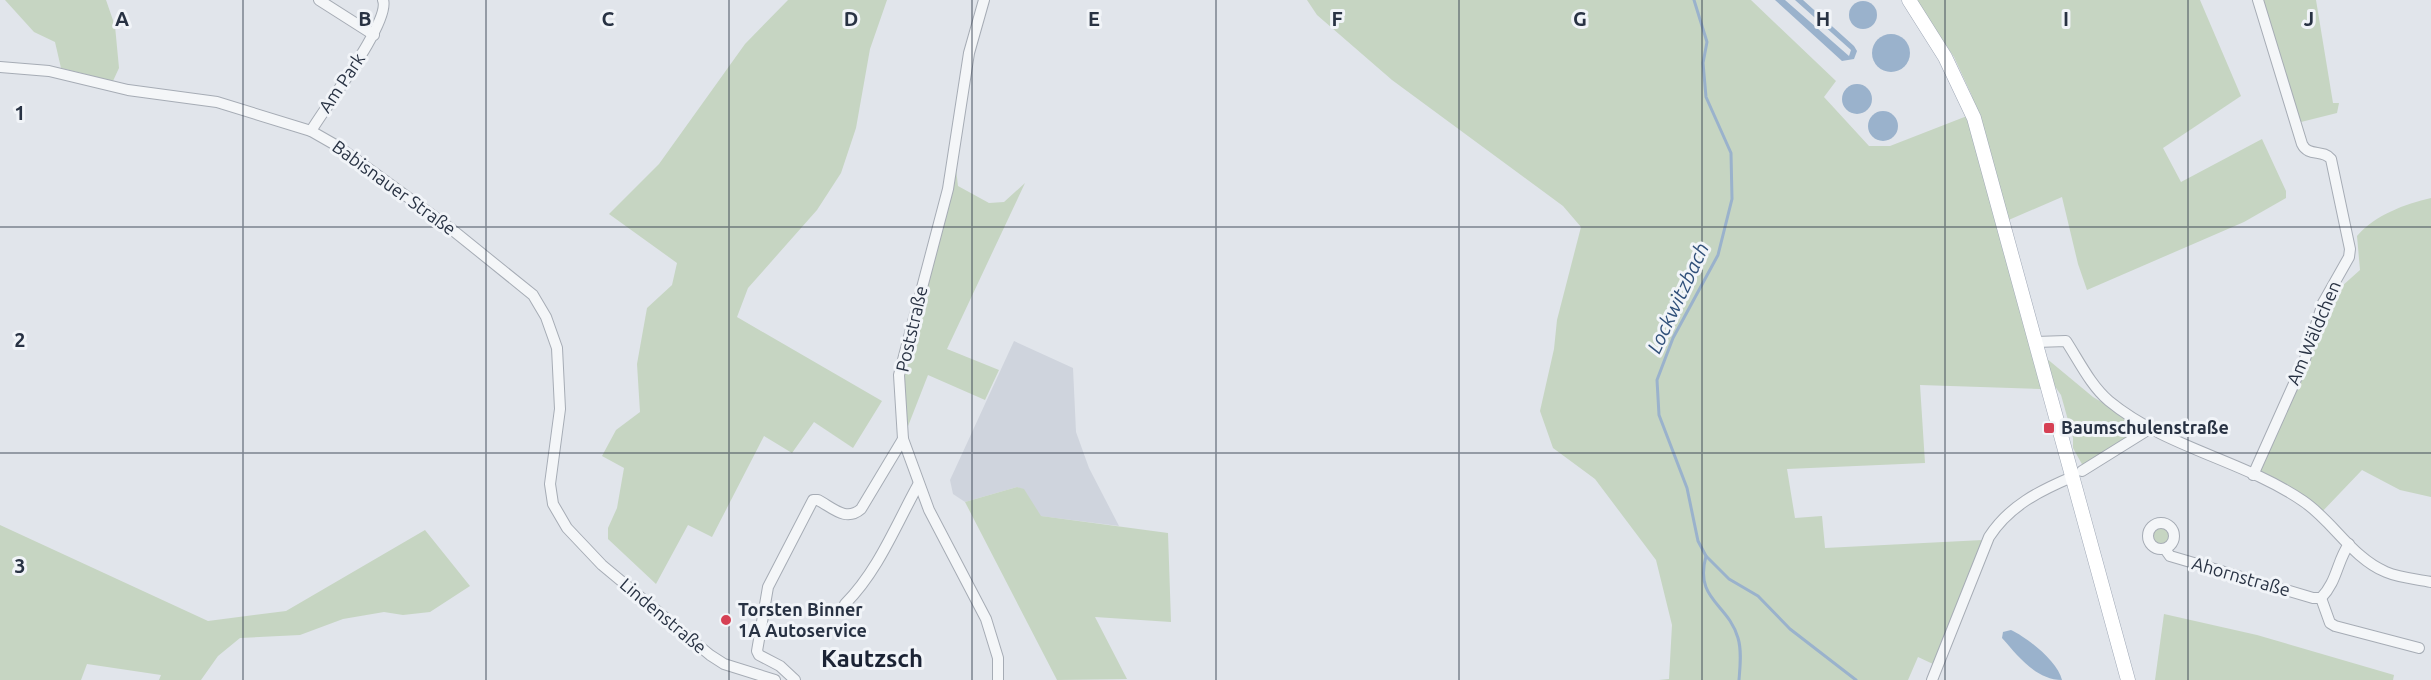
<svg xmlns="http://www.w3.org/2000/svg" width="2431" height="680" viewBox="0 0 2431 680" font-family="Ubuntu,sans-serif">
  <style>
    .built { fill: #cfd4dd }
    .green { fill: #c6d5c2 }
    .water { fill: #9ab2cc }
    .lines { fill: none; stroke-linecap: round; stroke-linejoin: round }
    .stream { stroke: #9ab2cc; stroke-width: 3 }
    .minor-casing { stroke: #a6acb5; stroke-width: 12 }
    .major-casing { stroke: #a0a9b7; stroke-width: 15 }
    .minor { stroke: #f4f6f8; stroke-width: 10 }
    .major { stroke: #fff; stroke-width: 14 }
    .grid { fill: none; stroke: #283243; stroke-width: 1.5; stroke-opacity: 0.55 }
    .poi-dot { fill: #d64054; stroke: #f1f4f8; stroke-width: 2 }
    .labels { text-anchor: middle; stroke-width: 6; stroke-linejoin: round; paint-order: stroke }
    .street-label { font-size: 18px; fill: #283243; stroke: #f1f4f8 }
    .poi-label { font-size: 18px; font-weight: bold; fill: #283243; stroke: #f1f4f8; text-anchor: start }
    .water-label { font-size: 20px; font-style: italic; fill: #30507a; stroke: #f1f4f8 }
    .district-label { font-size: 24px; font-weight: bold; fill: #1b2334; stroke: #f1f4f8 }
    .grid-label { font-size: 20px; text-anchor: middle; font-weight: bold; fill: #283243; stroke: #f1f4f8; stroke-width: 6; stroke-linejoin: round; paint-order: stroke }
  </style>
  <rect width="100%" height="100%" fill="#e1e5eb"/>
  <polygon class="built" points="1014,341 1073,368 1076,432 1089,468 1119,526 1040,516 1024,490 1017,487 965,502 953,494 950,480"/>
  <g class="green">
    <polygon points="5,0 106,0 115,26 119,68 113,81 61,68 55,42 34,32"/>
    <polygon points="788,0 887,0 870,49 856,128 841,173 817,210 748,288 737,317 882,401 853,448 814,422 792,453 764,436 712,537 688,525 656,584 608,539 608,528 617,508 624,468 602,456 616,430 640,412 637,364 647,308 672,285 677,263 609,214 659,164 745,44"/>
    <polygon points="1307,0 1751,0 1836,81 1824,97 1869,146 1890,146 1967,116 2041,389 1920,385 1925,463 1787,469 1795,518 1822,516 1825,548 1983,540 1933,664 1918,657 1908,680 1659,680 1669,679 1672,625 1656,560 1595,479 1553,448 1540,411 1554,349 1557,320 1581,227 1563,206 1392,80 1317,15"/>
    <polygon points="1916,0 2200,0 2241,96 2163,148 2181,182 2262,139 2286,191 2286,198 2244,222 2087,290 2078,264 2062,197 2004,222 1974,118 1972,96 1954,57"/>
    <polygon points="2258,0 2316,0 2333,103 2339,103 2337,113 2297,123"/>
    <polygon points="954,153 958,186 989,203 1004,202 1025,183 947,349 999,370 985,400 928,375 903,439 899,375"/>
    <path d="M2431,198V497L2400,490L2362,470L2319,515L2253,475L2323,303L2360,270L2357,236C2375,215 2405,204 2431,198Z"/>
    <polygon points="2046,358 2093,397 2135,422 2140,427 2138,433 2083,466 2073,448 2073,438 2061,395 2054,385"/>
    <polygon points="1017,487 1024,489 1041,516 1168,533 1171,622 1095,617 1127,679 1057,680 965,502"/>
    <polygon points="0,525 208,621 286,611 425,530 470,586 430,612 403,615 384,612 343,619 300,635 240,638 218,656 201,680 159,680 161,675 87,664 81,680 0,680"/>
    <circle cx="2160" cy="536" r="9"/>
    <polygon points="2164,614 2257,635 2394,675 2393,680 2155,680"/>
  </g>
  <g class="water">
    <polygon points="1775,0 1785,0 1849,56 1851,50 1795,0 1803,0 1854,46 1857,51 1854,59 1842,61"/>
    <circle cx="1863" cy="15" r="14"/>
    <circle cx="1891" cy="53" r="19"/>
    <circle cx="1857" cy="99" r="15"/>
    <circle cx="1883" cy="126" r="15"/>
    <path d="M2011,630C2028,638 2058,662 2062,680C2036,680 2018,656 2002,638L2003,632Z"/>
  </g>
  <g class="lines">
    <g class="stream">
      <polyline points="1694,0 1707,42 1703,63 1706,97 1731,153 1732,199 1718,255 1673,338 1657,380 1659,415 1687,488 1698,541 1706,556 1729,579 1758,596 1790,629 1856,680"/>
      <path d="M1706,556C1694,600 1728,603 1738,638C1742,651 1740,667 1739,680"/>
    </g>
    <defs>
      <g id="minor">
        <polyline points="319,0 374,35"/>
        <polyline points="984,0 969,53 948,189 899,375 903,439 929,510 986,619 998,658 998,680"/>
        <polyline points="0,67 49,71 128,90 217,102 311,131 339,147 450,228 533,295 546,317 557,348 560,409 550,484 553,504 567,528 602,565 710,655 724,664 775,680"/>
        <path d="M311,131C325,107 391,21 383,0"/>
        <path d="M2036,342L2066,341C2079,361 2091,386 2109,401C2166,448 2243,460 2303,501C2333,521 2352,558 2386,572C2400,578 2417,579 2431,582"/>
        <polyline points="2082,471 2151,428"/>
        <path d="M2253,475L2305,359L2323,303L2349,257L2350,249L2331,159C2323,149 2308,157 2302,144L2258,0"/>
        <circle cx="2161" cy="536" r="13"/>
        <path d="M2165,549L2170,556L2313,598H2321C2337,582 2337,561 2349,544"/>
        <polyline points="2321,598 2330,623 2335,626 2419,648"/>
        <path d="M845,604C878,571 896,525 918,485"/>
        <path d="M795,680L780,666L759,655L757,651L768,587L813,500H818C833,508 846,522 861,509L903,439"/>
        <path d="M1932,680L1989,537C2009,506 2039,491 2072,477"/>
      </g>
      <polyline id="major" points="1909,0 1945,57 1974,118 2128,680"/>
    </defs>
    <use href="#minor" class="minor-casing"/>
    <use href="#major" class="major-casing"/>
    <use href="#minor" class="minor"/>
    <use href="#major" class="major"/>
  </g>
  <path class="grid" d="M243,0V680M486,0V680M729,0V680M972,0V680M1216,0V680M1459,0V680M1702,0V680M1945,0V680M2188,0V680M0,227H2431M0,453H2431"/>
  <g class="poi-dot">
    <rect x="2043" y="422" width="12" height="12" rx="3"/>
    <circle cx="726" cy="620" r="6"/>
  </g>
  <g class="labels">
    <g class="street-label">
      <text transform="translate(342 83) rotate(-56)" y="6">Am Park</text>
      <text transform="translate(394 188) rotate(36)" y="6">Babisnauer Straße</text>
      <text transform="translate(912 329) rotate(-77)" y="6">Poststraße</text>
      <text transform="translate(2314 333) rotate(-67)" y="6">Am Wäldchen</text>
      <text transform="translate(2241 577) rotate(16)" y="6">Ahornstraße</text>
      <text transform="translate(663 616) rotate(40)" y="6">Lindenstraße</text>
    </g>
    <g class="poi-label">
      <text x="2061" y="434">Baumschulenstraße</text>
      <text x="738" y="616">Torsten Binner<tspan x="738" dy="21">1A Autoservice</tspan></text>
    </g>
    <g class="water-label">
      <text transform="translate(1678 298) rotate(-65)" y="7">Lockwitzbach</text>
    </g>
    <g class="district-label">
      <text x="872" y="667">Kautzsch</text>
    </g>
  </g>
  <g class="grid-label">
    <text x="122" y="26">A</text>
    <text x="365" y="26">B</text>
    <text x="608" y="26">C</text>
    <text x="851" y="26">D</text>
    <text x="1094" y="26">E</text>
    <text x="1337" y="26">F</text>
    <text x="1580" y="26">G</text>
    <text x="1823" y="26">H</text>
    <text x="2066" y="26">I</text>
    <text x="2309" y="26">J</text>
    <text x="20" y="120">1</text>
    <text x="20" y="347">2</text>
    <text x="20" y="573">3</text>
  </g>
</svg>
